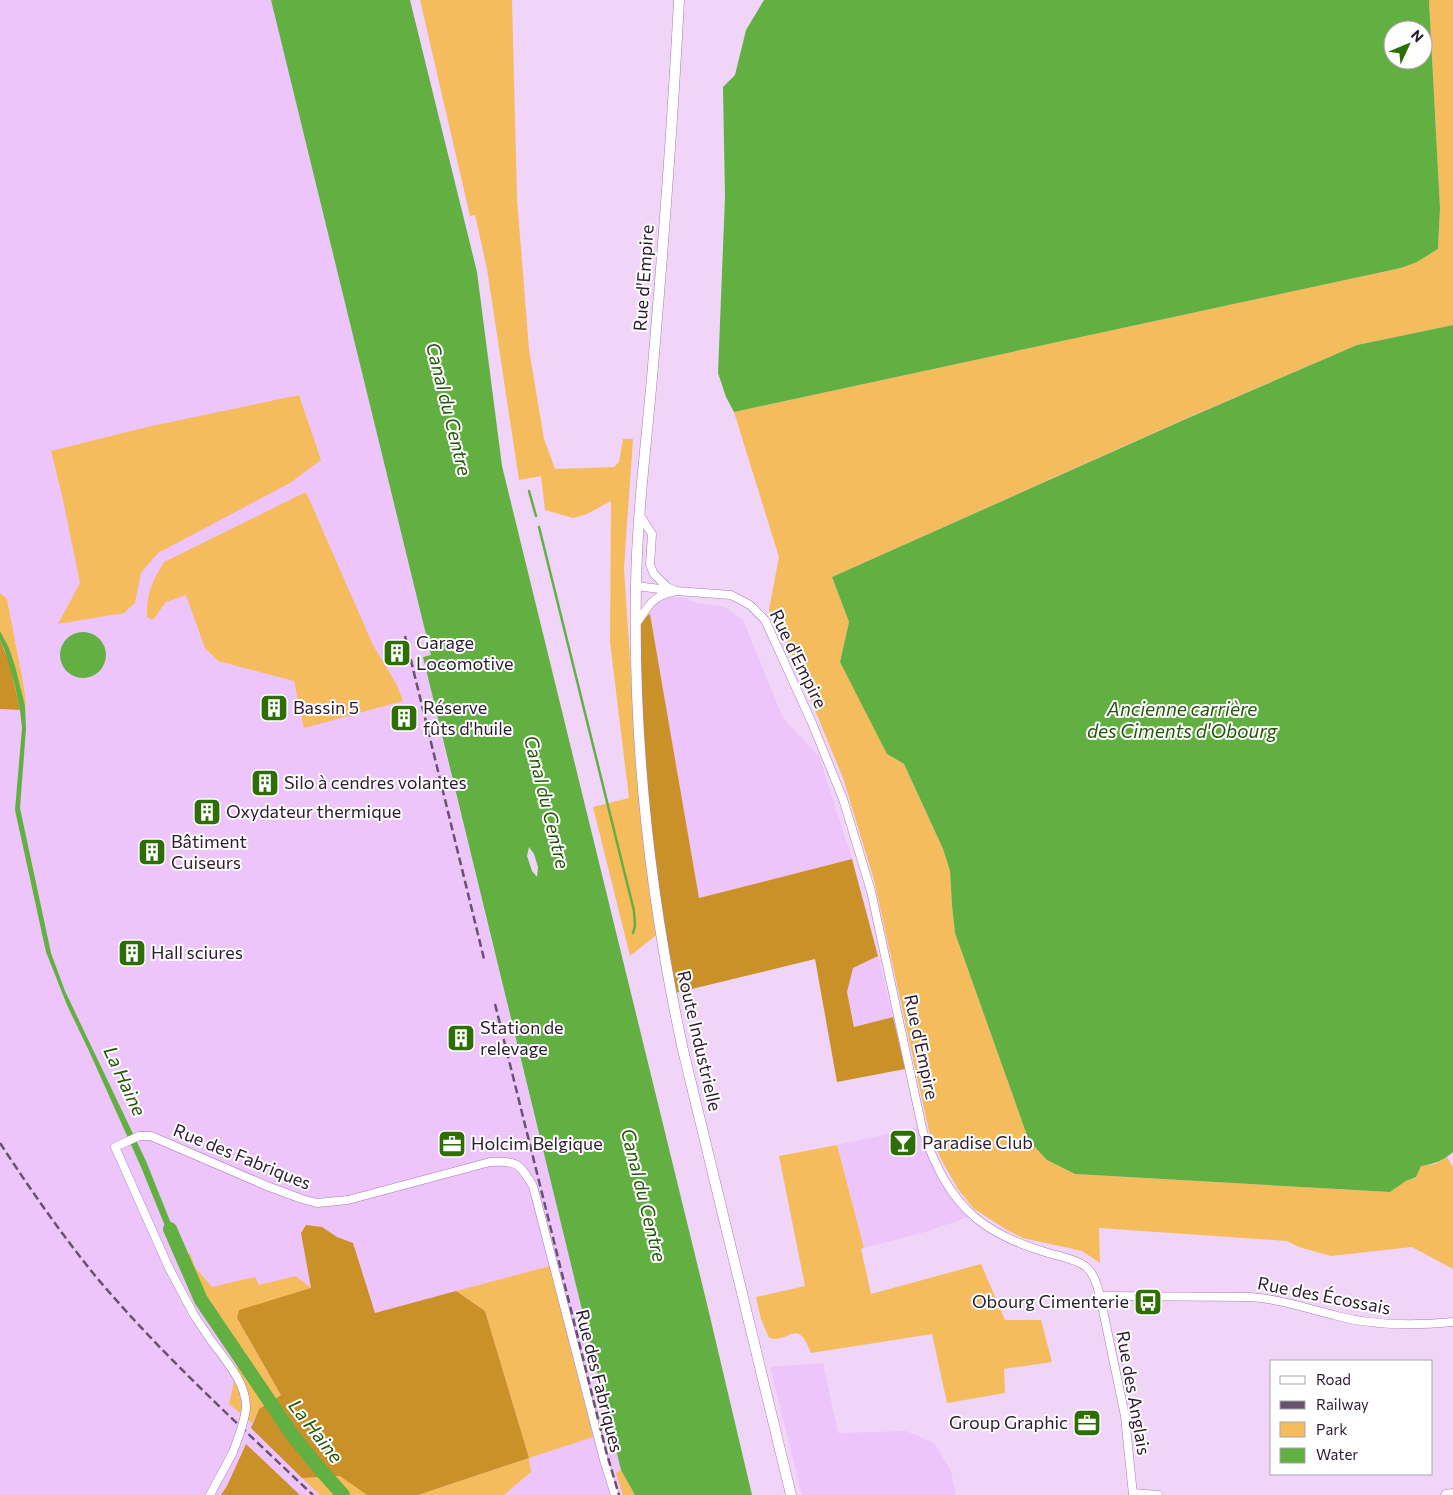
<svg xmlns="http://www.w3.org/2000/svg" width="1453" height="1495" viewBox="0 0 1453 1495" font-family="Commissioner,sans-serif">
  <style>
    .built { fill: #edc5fa }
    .green { fill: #f5bc5e }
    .forest { fill: #ca9128 }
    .water { fill: #62b042; fill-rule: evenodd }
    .pier { fill: #f0d5f9 }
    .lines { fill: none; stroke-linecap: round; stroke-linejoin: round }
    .stream { stroke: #62b042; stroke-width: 2.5 }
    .river { stroke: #62b042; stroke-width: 14 }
    .street-casing { stroke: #a77db5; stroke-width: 9 }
    .secondary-casing { stroke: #a77db5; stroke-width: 11 }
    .street { stroke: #fff; stroke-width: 8 }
    .secondary { stroke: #fff; stroke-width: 10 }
    .rail { stroke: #67536d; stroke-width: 2.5; stroke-dasharray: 8 4; stroke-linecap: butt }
    .street-bridge-casing { stroke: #a77db5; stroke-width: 9; stroke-linecap: butt }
    .street-bridge { stroke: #fff; stroke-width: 8 }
    .labels { text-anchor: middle; stroke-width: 4; stroke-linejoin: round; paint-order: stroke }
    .street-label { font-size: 18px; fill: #2b1a30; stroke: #fff }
    .poi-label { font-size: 18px; fill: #2b1a30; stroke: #fff; text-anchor: start }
    .water-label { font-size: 19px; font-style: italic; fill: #235608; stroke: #fff }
  </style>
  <rect width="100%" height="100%" fill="#f0d5f9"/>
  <g class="built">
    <polygon points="0,0 271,0 431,655 423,657 454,787 621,1470 635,1495 0,1495 0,709 20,710 26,705 25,693 7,599 0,593"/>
    <polygon points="674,597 686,598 697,603 725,607 743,620 783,718 819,756 852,859 699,898 650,614 656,604 664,599"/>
    <polygon points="878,956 893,1017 855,1027 847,992 853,968"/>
    <polygon points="919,1127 924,1146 936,1173 950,1197 969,1217 925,1232 864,1248 837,1145"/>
    <polygon points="823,1363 838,1433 906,1431 934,1443 951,1471 956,1495 802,1495 770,1367"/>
  </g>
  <g class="green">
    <polygon points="420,0 512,0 517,199 529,349 544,439 555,469 614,467 619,462 623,439 633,439 624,568 639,796 660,932 630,956 593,807 629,798 610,642 611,501 587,514 573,518 545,510 541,476 519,480 487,269 475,215 470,216"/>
    <polygon points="1429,0 1453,0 1453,325 1357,345 1187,418 832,577 849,622 840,662 890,756 904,764 943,849 950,871 952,906 955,933 1029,1141 1047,1160 1075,1174 1390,1192 1406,1181 1416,1177 1421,1166 1435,1164 1447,1157 1453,1167 1453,1269 1412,1247 1331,1256 1299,1247 1287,1241 1099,1228 1100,1263 1082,1251 1023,1238 1007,1230 973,1208 958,1189 942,1161 929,1131 874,880 843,778 782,630 769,610 779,557 734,412 1401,268 1417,262 1438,249 1440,208"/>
    <polygon points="299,395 321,460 290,483 158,553 141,573 135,603 124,613 58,624 80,583 62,495 51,451 147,427"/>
    <path d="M306,492L373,645L397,685L403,701L304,728L294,681L218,661L205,648L186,595L166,602L153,620L147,617C147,592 151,584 164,562Z"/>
    <polygon points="0,593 7,599 25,693 26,705 20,710 5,651 0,640"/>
    <path d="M837,1145L864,1248L861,1249L871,1294L981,1264L1005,1320H1041L1052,1362L1004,1369L1005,1393L947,1403L932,1334L811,1353C797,1316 791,1343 769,1338L761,1319L756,1297L805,1286L779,1156Z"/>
    <polygon points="190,1253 195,1267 212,1287 255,1277 259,1285 296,1276 311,1288 237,1318 281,1395 259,1409 252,1423 229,1404 238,1364 198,1307 177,1257"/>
    <polygon points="550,1266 593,1437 529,1458 531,1472 504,1495 418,1495 529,1458 485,1311 456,1291"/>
    <polygon points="621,1470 635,1495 623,1495 616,1473"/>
    <polygon points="341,1476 367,1495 320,1495 302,1478"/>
  </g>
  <g class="forest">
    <polygon points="650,614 699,898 852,859 878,956 853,968 847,992 854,1027 893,1017 905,1069 837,1082 815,959 671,994 651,870 636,624"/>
    <polygon points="0,640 9,662 20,710 0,709"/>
    <polygon points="306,1225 322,1227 337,1237 353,1243 375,1313 456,1291 485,1311 529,1458 418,1495 367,1495 340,1476 302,1478 251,1428 259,1409 281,1395 237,1318 239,1310 311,1288 301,1233"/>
    <polygon points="246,1444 300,1495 221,1495 227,1486"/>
  </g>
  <g class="water">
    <polygon points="271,0 410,0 477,272 502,466 707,1304 752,1495 635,1495 621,1470 423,657 431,655"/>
    <path d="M764,0H1429L1440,208L1438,249L1417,262L1401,268L734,412L726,397L718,373L725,197L723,87L735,75L746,30ZM1393,30H1423V60H1393Z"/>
    <path d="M1453,325V1152C1443,1161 1434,1164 1421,1166L1416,1177L1406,1181L1390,1192L1075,1174L1047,1160L1029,1141L955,933L952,906L950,871L943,849L904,764L887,754L840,662L849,622L832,577L1188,418L1357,345Z"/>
    <polygon points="0,631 9,648 15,666 25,706 26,729 20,808 51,953 65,991 146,1161 180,1246 174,1248 141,1167 89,1051 67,1005 46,952 15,810 22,728 20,710 15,686 5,651 0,640"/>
    <circle cx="83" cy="655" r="23"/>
  </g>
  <polygon class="pier" points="529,847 534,854 538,867 537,877 532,871 527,856"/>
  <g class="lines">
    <g class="stream">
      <polyline points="529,491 536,516"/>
      <polyline points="539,527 634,911 635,926 633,933"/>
    </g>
    <polyline class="river" points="170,1229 201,1300 293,1436 319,1468 343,1495"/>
    <defs>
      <g id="street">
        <path d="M636,586L676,591L731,595L750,605L765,620L812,723L843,799L871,891L923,1132C935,1165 949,1196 977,1219C996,1234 1021,1245 1045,1252C1057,1256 1074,1258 1085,1266C1094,1273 1097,1285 1100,1296L1125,1416L1133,1495"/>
        <path d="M636,624C650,605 651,596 676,591L667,587L654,574L650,565L652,534L639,514"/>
        <path d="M1100,1296L1250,1297C1280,1299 1309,1309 1337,1316C1376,1326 1414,1326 1453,1322"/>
        <path d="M208,1336L194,1315L169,1268L115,1147L139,1136H151L267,1186L302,1199L317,1203L348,1200L490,1162C517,1160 520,1164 533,1186L604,1460L615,1495"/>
        <polyline points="1133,1493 1158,1495"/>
        <polyline points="210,1495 233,1452"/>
      </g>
      <g id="secondary">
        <path d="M679,0C673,118 664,236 654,354C648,432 637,509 636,587C633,742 650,898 683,1050L791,1495"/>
        <polyline points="1446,1495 1453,1494"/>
      </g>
    </defs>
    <use href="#street" class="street-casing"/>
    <use href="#secondary" class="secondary-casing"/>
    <use href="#street" class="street"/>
    <use href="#secondary" class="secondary"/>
    <g class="rail">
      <polyline points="405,636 484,959"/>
      <polyline points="495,1004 606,1451 619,1495"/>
      <path d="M0,1143C30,1189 62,1235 97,1278C163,1356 239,1425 313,1495"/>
    </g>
    <defs>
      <path id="street-bridge" d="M208,1336C222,1357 246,1380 246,1407C245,1422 238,1438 233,1452"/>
    </defs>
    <use href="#street-bridge" class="street-bridge-casing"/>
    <use href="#street-bridge" class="street-bridge"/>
  </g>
  <defs>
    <symbol id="building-square" viewBox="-11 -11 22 22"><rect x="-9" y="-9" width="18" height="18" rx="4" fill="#2d6e05" stroke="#fff"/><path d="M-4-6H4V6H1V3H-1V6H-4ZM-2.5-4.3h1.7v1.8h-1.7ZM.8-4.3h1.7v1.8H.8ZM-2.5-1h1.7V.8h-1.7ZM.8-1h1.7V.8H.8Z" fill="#fff"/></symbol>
    <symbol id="bar-square" viewBox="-11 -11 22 22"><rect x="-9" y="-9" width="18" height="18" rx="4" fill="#2d6e05" stroke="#fff"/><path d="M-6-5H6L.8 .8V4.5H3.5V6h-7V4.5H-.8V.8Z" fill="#fff"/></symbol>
    <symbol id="office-square" viewBox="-11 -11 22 22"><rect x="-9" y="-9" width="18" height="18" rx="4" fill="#2d6e05" stroke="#fff"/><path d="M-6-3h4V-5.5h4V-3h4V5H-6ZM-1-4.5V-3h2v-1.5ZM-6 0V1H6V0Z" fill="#fff"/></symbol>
    <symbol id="bus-square" viewBox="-11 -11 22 22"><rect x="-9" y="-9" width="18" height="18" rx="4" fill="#2d6e05" stroke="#fff"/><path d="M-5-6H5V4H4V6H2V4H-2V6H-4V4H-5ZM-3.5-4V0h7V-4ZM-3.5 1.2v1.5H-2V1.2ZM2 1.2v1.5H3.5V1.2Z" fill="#fff"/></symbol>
  </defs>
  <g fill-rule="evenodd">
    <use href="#building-square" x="381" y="637" width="32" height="32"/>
    <use href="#building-square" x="258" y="692" width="32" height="32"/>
    <use href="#building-square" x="388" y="702" width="32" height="32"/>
    <use href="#building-square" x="249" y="767" width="32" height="32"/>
    <use href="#building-square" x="191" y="796" width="32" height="32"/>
    <use href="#building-square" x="136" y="836" width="32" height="32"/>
    <use href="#building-square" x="116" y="937" width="32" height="32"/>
    <use href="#building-square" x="445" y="1022" width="32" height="32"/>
    <use href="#bar-square" x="887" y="1127" width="32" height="32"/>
    <use href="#office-square" x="436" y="1128" width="32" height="32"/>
    <use href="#bus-square" x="1132" y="1286" width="32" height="32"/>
    <use href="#office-square" x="1071" y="1407" width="32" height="32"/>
  </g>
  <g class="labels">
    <g class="street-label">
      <text transform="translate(644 278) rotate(-86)" y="6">Rue d'Empire</text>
      <text transform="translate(798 659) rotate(64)" y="6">Rue d'Empire</text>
      <text transform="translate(699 1041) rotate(77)" y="6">Route Industrielle</text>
      <text transform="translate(921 1047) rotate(78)" y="6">Rue d'Empire</text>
      <text transform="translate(242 1157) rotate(22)" y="6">Rue des Fabriques</text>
      <text transform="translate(1324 1296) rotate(11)" y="6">Rue des Écossais</text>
      <text transform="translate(599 1381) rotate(76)" y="6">Rue des Fabriques</text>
      <text transform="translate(1133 1393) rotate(80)" y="6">Rue des Anglais</text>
    </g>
    <g class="poi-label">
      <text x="416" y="649">Garage<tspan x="416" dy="21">Locomotive</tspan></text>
      <text x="293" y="714">Bassin 5</text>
      <text x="423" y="714">Réserve<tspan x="423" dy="21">fûts d'huile</tspan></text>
      <text x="284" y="789">Silo à cendres volantes</text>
      <text x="226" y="818">Oxydateur thermique</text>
      <text x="171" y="848">Bâtiment<tspan x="171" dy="21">Cuiseurs</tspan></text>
      <text x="151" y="959">Hall sciures</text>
      <text x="480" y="1034">Station de<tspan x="480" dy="21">relevage</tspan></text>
      <text x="922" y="1149">Paradise Club</text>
      <text x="471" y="1150">Holcim Belgique</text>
      <text x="1129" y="1308" text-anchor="end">Obourg Cimenterie</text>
      <text x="1068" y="1429" text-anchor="end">Group Graphic</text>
    </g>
    <g class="water-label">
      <text transform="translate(449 409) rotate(76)" y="7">Canal du Centre</text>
      <text x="1182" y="716">Ancienne carrière<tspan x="1182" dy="22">des Ciments d'Obourg</tspan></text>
      <text transform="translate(547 802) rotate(76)" y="7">Canal du Centre</text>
      <text transform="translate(125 1081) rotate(65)" y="7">La Haine</text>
      <text transform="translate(644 1195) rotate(76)" y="7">Canal du Centre</text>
      <text transform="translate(316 1431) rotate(52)" y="7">La Haine</text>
    </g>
  </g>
  <rect x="1270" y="1360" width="162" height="115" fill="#ffffff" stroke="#aaa3ac"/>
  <rect x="1280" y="1376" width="25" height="8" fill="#ffffff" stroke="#aaa3ac"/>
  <text x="1316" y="1385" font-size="15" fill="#2b1a30">Road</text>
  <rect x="1280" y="1401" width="25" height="8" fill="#67536d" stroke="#aaa3ac"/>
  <text x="1316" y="1410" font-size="15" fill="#2b1a30">Railway</text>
  <rect x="1280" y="1422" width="25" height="15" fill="#f5bc5e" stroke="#aaa3ac"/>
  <text x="1316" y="1435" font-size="15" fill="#2b1a30">Park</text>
  <rect x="1280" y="1448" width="25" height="15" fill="#62b042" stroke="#aaa3ac"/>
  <text x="1316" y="1460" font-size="15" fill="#2b1a30">Water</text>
  <g transform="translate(1408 45) rotate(46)"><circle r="24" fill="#ffffff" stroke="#aaa3ac"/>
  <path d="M0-4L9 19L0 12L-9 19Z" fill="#2d6e05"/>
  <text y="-8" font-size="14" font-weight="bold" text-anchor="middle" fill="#2b1a30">N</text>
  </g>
</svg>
